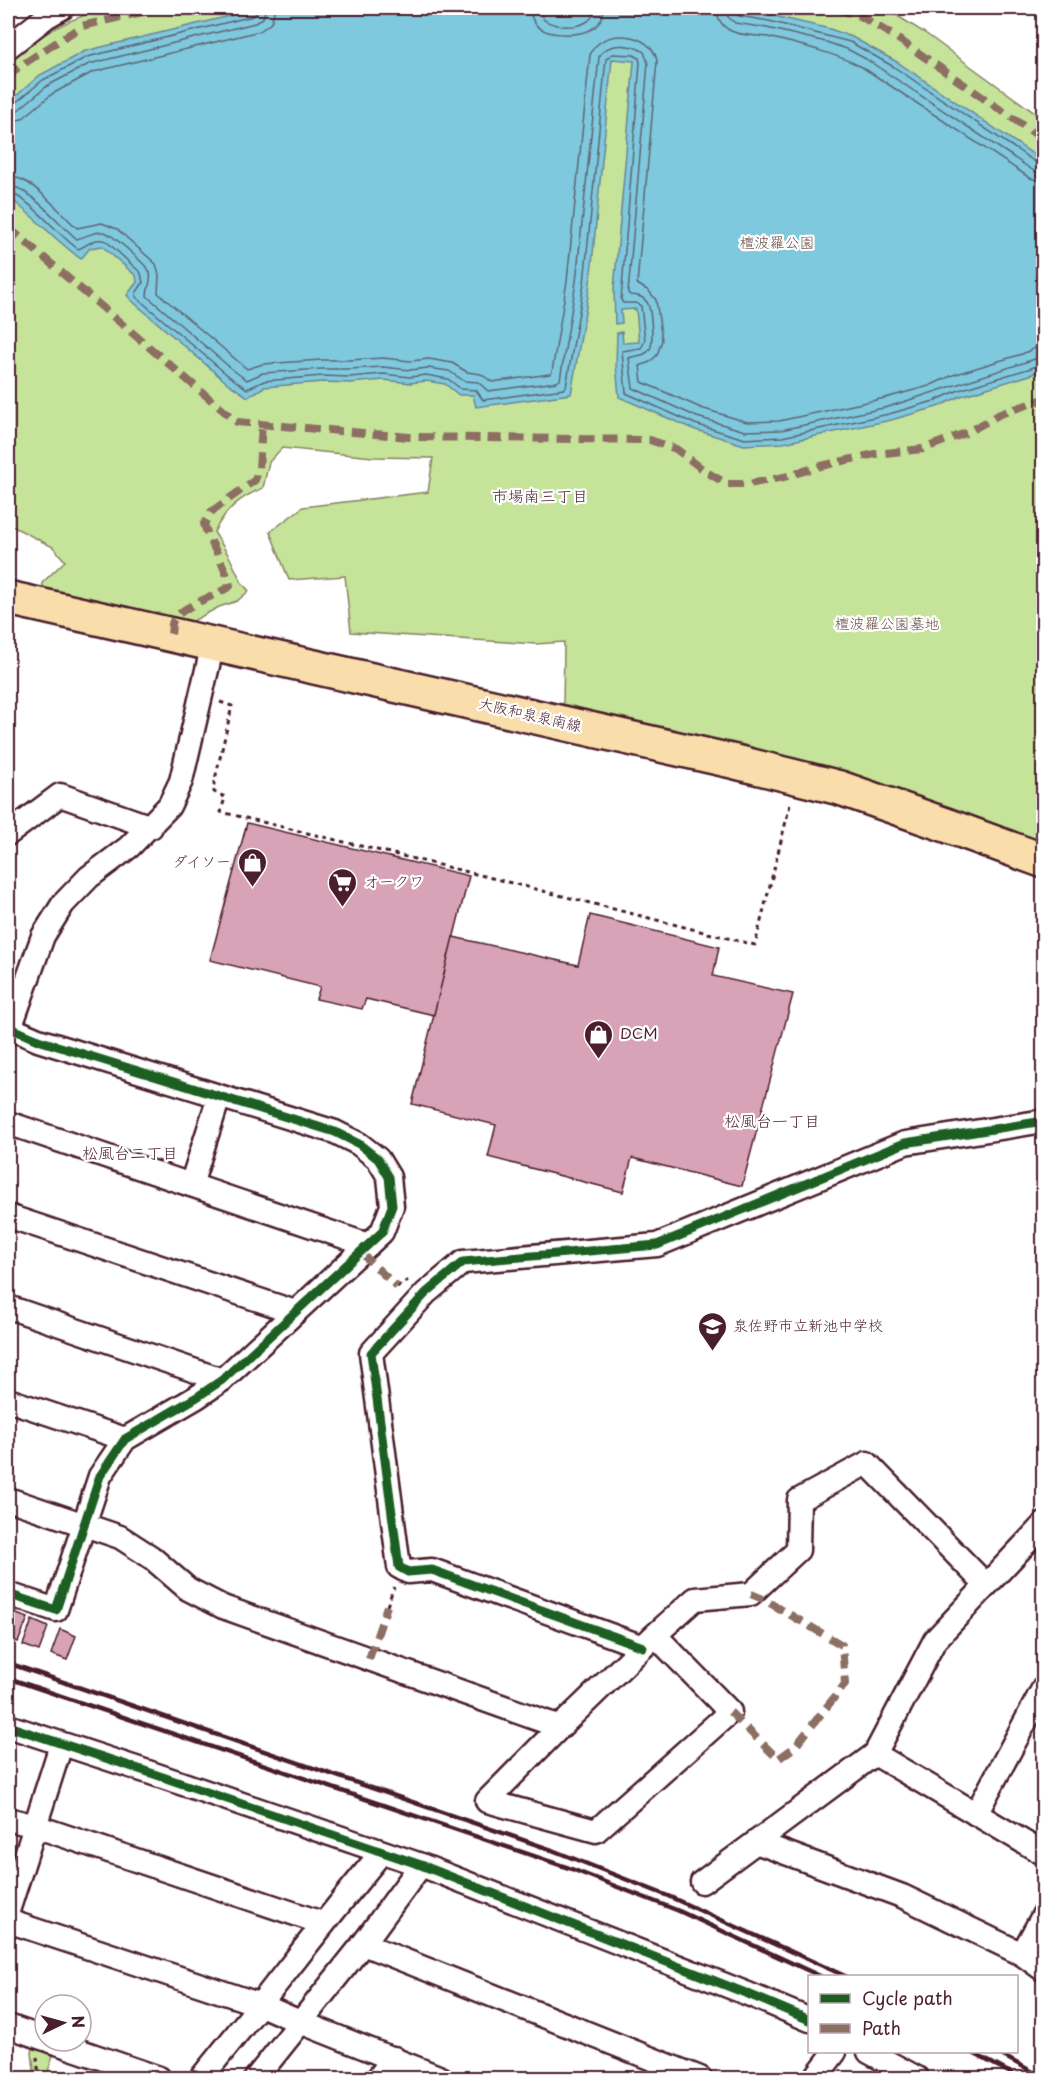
<svg xmlns="http://www.w3.org/2000/svg" width="1051" height="2086" viewBox="0 0 1051 2086" font-family="'Playpen Sans','Klee One',sans-serif">
  <style>
    .green { fill: #c6e39a; stroke: #888162; stroke-width: 1.5 }
    .water { fill: #7ec9de; stroke: #698596; stroke-width: 1.5 }
    .lines { fill: none; stroke-linecap: round; stroke-linejoin: round }
    .shore { stroke: #5f6373; stroke-width: 1.5 }
    .building { fill: #d9a3b7; stroke: #4a1f2b; stroke-width: 1.5 }
    .minor-casing { stroke: #4a1f2b; stroke-width: 27 }
    .primary-casing { stroke: #4a1f2b; stroke-width: 38 }
    .path { stroke: #4a1f2b; stroke-width: 3; stroke-dasharray: 4.5 4.5; stroke-linecap: butt }
    .minor { stroke: #fff; stroke-width: 22 }
    .primary { stroke: #f9deab; stroke-width: 33 }
    .rail { stroke: #4a1f2b; stroke-width: 4.5 }
    .quiet { stroke: #8d6e63; stroke-width: 8; stroke-dasharray: 15 8; stroke-linecap: butt }
    .cycleway-casing { stroke: #fff; stroke-width: 13 }
    .cycleway { stroke: #1b5e20; stroke-width: 9 }
    .labels { text-anchor: middle; stroke-width: 4.5; stroke-linejoin: round; paint-order: stroke }
    .park-label { font-size: 15px; fill: #695047; stroke: #fff }
    .street-label { font-size: 15px; fill: #4a1f2b; stroke: #fff }
    .poi-label { font-size: 15px; fill: #4a1f2b; stroke: #fff; text-anchor: start }
    .neighbourhood-label { font-size: 16px; fill: #4a1f2b; stroke: #fff }
  </style>
  <rect width="100%" height="100%" fill="#fff"/>
  <filter id="ink" filterUnits="userSpaceOnUse"><feTurbulence type="fractalNoise" baseFrequency=".0167" numOctaves="2"/><feDisplacementMap in="SourceGraphic" scale="12" xChannelSelector="R" yChannelSelector="G"/><feConvolveMatrix kernelMatrix="1 2 1 2 8 2 1 2 1" color-interpolation-filters="sRGB"/></filter>
  <g filter="url(#ink)">
    <g class="green">
      <path d="M112,8H876L896,15L925,33L1043,119V835L1032,841L928,801L784,757L563,707L564,642L536,644L351,632L345,576L289,580L270,532L303,507L428,492L433,458L373,457L282,448L269,462L263,488C239,498 226,509 214,532L229,556L242,583L249,591L237,601L219,607L193,621L45,590L42,583L65,561L53,547L8,524V61C41,34 70,16 112,8Z"/>
      <polygon points="34,2044 54,2052 46,2078 35,2078 32,2053"/>
    </g>
    <path class="water" d="M263,8H546L558,12L610,8H723L770,15L830,29L852,37L897,62L1043,161V369L1030,375L961,396L937,407L891,420L783,443L744,445L693,429L619,397L616,364L617,333L622,332L623,343L639,342L636,309L621,310L622,323L615,324L614,289L634,61L612,59L590,284L571,394L476,407L473,395H459L445,384L426,381L410,383L384,380L350,383L322,382L264,387L248,397L226,382L131,300L127,295L137,282L136,276L102,246L90,248L81,259C55,240 34,216 8,197V103L40,75L85,51Z"/>
    <g class="lines">
      <g class="shore">
        <path d="M530,8C531,32 552,35 572,34C589,33 603,27 604,8"/>
        <path d="M539,8L543,19C557,30 594,30 595,8"/>
        <path d="M717,8C717,17 721,26 731,31C741,36 756,35 768,37C800,45 832,52 862,67L1030,178L1044,182"/>
        <polyline points="726,8 728,17 735,23 767,28 826,42 847,49 866,59 1034,171 1044,173"/>
        <polyline points="734,8 735,13 739,16 769,21 850,42 894,67 1038,164 1044,165"/>
        <polyline points="8,106 14,104 43,80 87,57 253,16 257,13 258,8"/>
        <polyline points="8,113 17,111 47,86 89,64 255,23 263,18 266,8"/>
        <polyline points="8,122 22,119 52,94 93,72 260,31 271,23 275,8"/>
        <path d="M8,176C33,177 59,212 77,228L102,223L117,229L156,264L159,275L158,293L247,369L263,364L321,360H349L383,358L410,361L429,359L452,363L467,372L481,374L492,382L550,374L552,372L567,281L590,55C600,27 652,31 657,61L637,284L649,291L656,300L662,340L657,355L650,362L640,366L642,382L701,408L747,422L779,421L885,398L929,386L953,375L1022,354L1035,348L1044,347"/>
        <path d="M8,185C29,187 60,225 77,239C85,237 94,231 104,232C111,233 148,266 150,273C152,282 147,288 147,296L234,371L247,380L263,373L322,369H349L383,367L410,370L428,368L449,371L464,381L478,382L488,391L557,382L560,380L576,282L599,57C606,42 631,43 644,52L648,63L628,293L630,295C636,295 643,296 647,302C651,308 654,342 650,349C645,357 636,355 629,358L633,388L697,417L745,431L781,430L888,407L1044,356"/>
        <path d="M8,193C27,195 60,237 78,249C88,246 94,236 106,241L141,273L143,283L136,293V297L230,377L247,389L264,381L322,376L349,377L383,374L410,377L426,375L448,379L461,389L476,390L483,400L564,389L566,387L584,283L606,59L612,54L634,55L639,58L640,63L621,300L623,303H636L641,306L645,341L641,348L622,351L626,393L695,424L745,439L782,437L889,414L934,401L959,390L1044,364"/>
      </g>
    </g>
    <g class="building">
      <polygon points="247,823 469,876 434,1015 366,999 362,1009 316,999 320,987 210,960"/>
      <polygon points="590,915 719,947 713,976 793,994 742,1186 632,1158 623,1192 488,1157 496,1125 412,1104 453,937 578,965"/>
      <polygon points="11,1612 28,1618 18,1642 8,1638 8,1621"/>
      <polygon points="32,1620 48,1627 39,1651 23,1645"/>
      <polygon points="60,1629 76,1636 67,1660 51,1654"/>
    </g>
    <g class="lines">
      <defs>
        <g id="minor">
          <polyline points="8,47 46,17 62,8"/>
          <polyline points="8,834 60,795 151,827"/>
          <polyline points="8,1027 38,1040 335,1132 359,1144 378,1159 389,1177 392,1206 382,1232 222,1380 197,1397 125,1439 100,1476 56,1610 8,1594"/>
          <polyline points="8,1034 43,936 63,904 89,877 129,847 169,806 181,781 213,644"/>
          <polyline points="8,1123 368,1245"/>
          <polyline points="191,1185 219,1097"/>
          <polyline points="8,1216 295,1312"/>
          <polyline points="8,1307 222,1380"/>
          <polyline points="8,1400 125,1439"/>
          <polyline points="8,1499 120,1537 151,1557 188,1589 223,1607 560,1727"/>
          <polyline points="655,1635 730,1712 596,1831 487,1801 560,1727 655,1635 695,1599 751,1594 798,1550 799,1500 867,1463 986,1585"/>
          <polyline points="643,1647 432,1570 408,1572 399,1567 371,1353 426,1293 463,1262 657,1245 905,1143 1044,1121"/>
          <polyline points="8,1726 148,1772 421,1865 748,1994 810,2020"/>
          <polyline points="875,1754 1044,1854"/>
          <polyline points="976,1814 1044,1687"/>
          <polyline points="8,1819 35,1826 322,1923"/>
          <polyline points="756,1842 902,1896 1022,1954 1044,1970"/>
          <polyline points="702,1882 875,1754 935,1640 1044,1524"/>
          <polyline points="8,1911 61,1745"/>
          <polyline points="8,1921 261,2005 300,2022 441,2078"/>
          <polyline points="363,1944 700,2078"/>
          <polyline points="1022,1954 1044,1914"/>
          <polyline points="8,2026 45,2039"/>
          <polyline points="51,2041 159,2078"/>
          <polyline points="869,2052 917,2078"/>
          <path d="M201,2078C262,2004 320,1926 382,1852"/>
          <polyline points="256,2078 363,1944 421,1865"/>
          <polyline points="378,2078 394,2058"/>
          <polyline points="815,2078 835,2052"/>
        </g>
        <polyline id="primary" points="8,598 736,762 840,788 946,825 1044,861"/>
      </defs>
      <use href="#minor" class="minor-casing"/>
      <use href="#primary" class="primary-casing"/>
      <g class="path">
        <polyline points="220,702 232,706 213,788 214,792 225,797 221,812 484,876 755,945 791,801"/>
        <polyline points="397,1287 408,1280"/>
        <polyline points="387,1606 394,1587"/>
        <polyline points="37,2057 39,2078"/>
      </g>
      <use href="#minor" class="minor"/>
      <use href="#primary" class="primary"/>
      <g class="rail">
        <polyline points="8,1663 552,1850 668,1896 845,1976"/>
        <polyline points="8,1678 569,1868 679,1911 820,1976"/>
        <polyline points="971,2052 1020,2078"/>
        <polyline points="996,2052 1044,2078"/>
      </g>
      <g class="quiet">
        <polyline points="836,8 862,17 894,36 1044,140"/>
        <polyline points="8,78 17,68 82,26 160,8"/>
        <polyline points="8,227 237,422 409,437 650,440 676,449 705,471 727,484 749,484 784,477 821,466 875,454 923,449 968,432 1000,414 1044,399"/>
        <path d="M171,634C172,630 171,624 173,621C182,605 215,597 230,586C225,564 211,546 204,524L211,512L255,480L259,469L262,424"/>
        <polyline points="360,1252 397,1287"/>
        <polyline points="369,1659 387,1606"/>
        <polyline points="730,1712 778,1759 795,1747 845,1684 842,1645 763,1599 751,1594"/>
      </g>
      <defs>
        <g id="cycleway">
          <polyline points="8,1027 38,1040 335,1132 359,1144 378,1159 389,1177 392,1206 382,1232 222,1380 197,1397 125,1439 100,1476 56,1610 8,1594"/>
          <polyline points="643,1647 432,1570 408,1572 399,1567 371,1353 426,1293 463,1262 657,1245 905,1143 1044,1121"/>
          <polyline points="8,1726 148,1772 421,1865 748,1994 810,2020"/>
        </g>
      </defs>
      <use href="#cycleway" class="cycleway-casing"/>
      <use href="#cycleway" class="cycleway"/>
    </g>
  </g>
  <defs>
    <symbol id="shop-pin" viewBox="-11 -11 22 30"><path d="M0 17L-7.5 6A9.5 9.5 0 1 1 7.5 6Z" fill="#4a1f2b" stroke="#fff"/><path d="M-5-2.5h2.3a2.7 3.5 0 0 1 5.4 0H5L5.5 6h-11ZM-1.5-2.5h3a1.5 2.3 0 0 0-3 0Z" fill="#fff"/></symbol>
    <symbol id="supermarket-pin" viewBox="-11 -11 22 30"><path d="M0 17L-7.5 6A9.5 9.5 0 1 1 7.5 6Z" fill="#4a1f2b" stroke="#fff"/><path d="M-6-5.5h2.5l.6 2H6L4.5 2H-2.5L-4.4-4H-6ZM-1.5 3.2a1.3 1.3 0 1 0 .1 0ZM3 3.2a1.3 1.3 0 1 0 .1 0Z" fill="#fff"/></symbol>
    <symbol id="school-pin" viewBox="-11 -11 22 30"><path d="M0 17L-7.5 6A9.5 9.5 0 1 1 7.5 6Z" fill="#4a1f2b" stroke="#fff"/><path d="M0-5L7-2L0 1L-7-2ZM-4 1L0 2.5L4 1V4Q0 6-4 4Z" fill="#fff"/></symbol>
  </defs>
  <g fill-rule="evenodd">
    <use href="#shop-pin" x="236" y="846" width="33" height="45"/>
    <use href="#supermarket-pin" x="326" y="866" width="33" height="45"/>
    <use href="#shop-pin" x="582" y="1018" width="33" height="45"/>
    <use href="#school-pin" x="696" y="1310" width="33" height="45"/>
  </g>
  <g class="labels">
    <g class="park-label">
      <text x="777" y="248">檀波羅公園</text>
      <text x="887" y="629">檀波羅公園墓地</text>
    </g>
    <g class="street-label">
      <text transform="translate(530 715) rotate(13)" y="5">大阪和泉泉南線</text>
    </g>
    <g class="poi-label">
      <text x="231" y="867" text-anchor="end">ダイソー</text>
      <text x="364" y="887">オークワ</text>
      <text x="620" y="1039">DCM</text>
      <text x="733" y="1331">泉佐野市立新池中学校</text>
    </g>
    <g class="neighbourhood-label">
      <text x="540" y="502">市場南三丁目</text>
      <text x="772" y="1127">松風台一丁目</text>
      <text x="130" y="1159">松風台二丁目</text>
    </g>
  </g>
  <rect width="1051" height="2086" fill="none" stroke="#fff" stroke-width="30"/>
  <rect x="15" y="15" width="1021" height="2056" fill="none" stroke="#4a1f2b" stroke-width="2" filter="url(#ink)"/>
  <rect x="808" y="1975" width="210" height="78" fill="#ffffff" stroke="#b7a5aa" stroke-width="1.5"/>
  <rect x="820" y="1994" width="30" height="9" fill="#1b5e20" stroke="#b7a5aa" stroke-width="1.5"/>
  <text x="862" y="2005" font-size="18" fill="#4a1f2b">Cycle path</text>
  <rect x="820" y="2024" width="30" height="9" fill="#8d6e63" stroke="#b7a5aa" stroke-width="1.5"/>
  <text x="862" y="2035" font-size="18" fill="#4a1f2b">Path</text>
  <g transform="translate(63 2023) rotate(85)"><circle r="28" fill="#ffffff" stroke="#b7a5aa" stroke-width="1.5"/>
  <path d="M0-4.5L10 22L0 15L-10 22Z" fill="#4a1f2b"/>
  <text y="-9" font-size="16" font-weight="bold" text-anchor="middle" fill="#4a1f2b">N</text>
  </g>
</svg>
